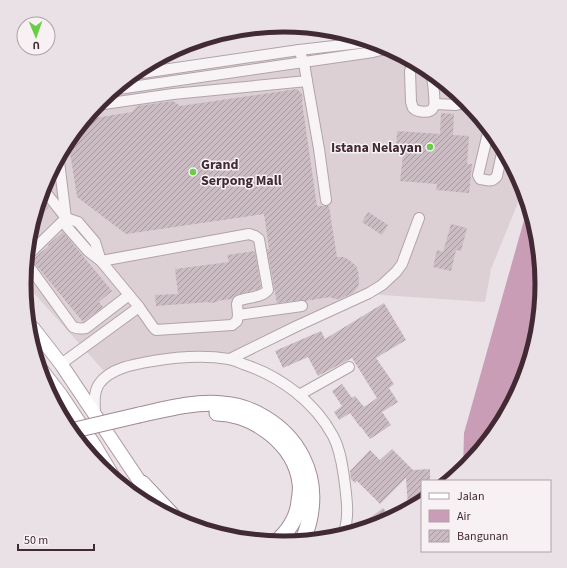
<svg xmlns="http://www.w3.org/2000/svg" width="567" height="568" viewBox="0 0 567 568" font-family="'Source Sans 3',sans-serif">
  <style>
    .built { fill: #dcd0d5 }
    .water { fill: #ca9db7 }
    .building { fill: url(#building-hatch) }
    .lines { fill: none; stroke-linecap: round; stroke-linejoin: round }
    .minor-casing { stroke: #b1a3aa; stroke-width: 12 }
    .major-casing { stroke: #b6a1ab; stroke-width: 15 }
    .highway-casing { stroke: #a18995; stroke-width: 17 }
    .minor { stroke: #f8f4f6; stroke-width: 10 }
    .major { stroke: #fff; stroke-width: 13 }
    .highway { stroke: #fff; stroke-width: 15 }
    .highway-bridge-casing { stroke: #a18995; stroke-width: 17; stroke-linecap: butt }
    .highway-bridge { stroke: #fff; stroke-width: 15 }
    .poi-dot { fill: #69cd48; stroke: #f7f1f4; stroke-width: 1.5 }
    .labels { text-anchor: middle; stroke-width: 3; stroke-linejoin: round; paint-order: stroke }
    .poi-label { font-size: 14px; font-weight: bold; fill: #422a35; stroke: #f7f1f4; text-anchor: end }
    .rim { fill: none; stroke: #422a35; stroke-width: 5 }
  </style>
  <defs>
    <pattern id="building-hatch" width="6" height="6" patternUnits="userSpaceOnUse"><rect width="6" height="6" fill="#cabcc2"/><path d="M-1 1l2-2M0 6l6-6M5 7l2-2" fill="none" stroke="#a6999e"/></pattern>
  </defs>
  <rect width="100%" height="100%" fill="#eae2e6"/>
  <polygon class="built" points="350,38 383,44 467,101 523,184 517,205 491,269 485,302 368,294 238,353 178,352 103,370 24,282 44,184 100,100 149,68"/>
  <polygon class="water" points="528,206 543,284 523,384 467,468 463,471 464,433"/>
  <g class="building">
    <polygon points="297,89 301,93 303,96 302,102 317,206 329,206 337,257 343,257 348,259 356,266 358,271 359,281 358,287 353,293 339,299 335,299 330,297 305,301 301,300 277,303 267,249 269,249 264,214 126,234 77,197 69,146 88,119 132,112 137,106 173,101 180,106"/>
    <polygon points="441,113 454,114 453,135 469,136 467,164 472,164 469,193 436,190 437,184 400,181 403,155 396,154 397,131 440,134"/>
    <polygon points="41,199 49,208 37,217 40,206"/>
    <polygon points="368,212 388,225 382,235 362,222"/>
    <polygon points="451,224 467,228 461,251 456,250 451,271 433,267 437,250 443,252"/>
    <polygon points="63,232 112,291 99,302 103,307 83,322 32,260 49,246 48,245"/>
    <polygon points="255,251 261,288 259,289 236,295 231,299 217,301 218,302 209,303 209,302 156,306 155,295 178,294 175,269 229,262 227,255"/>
    <polygon points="384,303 406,340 376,358 394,384 389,388 398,402 382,412 391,425 370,439 361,427 360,427 350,413 339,420 334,412 342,406 332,391 342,384 352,398 355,396 364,407 377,398 352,358 318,376 308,357 283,368 275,351 321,331 325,339"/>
    <polygon points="392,449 413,470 430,469 430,481 422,481 422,498 408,507 406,478 380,504 357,481 355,483 351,479 350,471 370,450 380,460"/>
    <polygon points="383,508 391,518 383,524 354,530"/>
  </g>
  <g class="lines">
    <defs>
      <g id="minor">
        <path d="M414,65L412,67L410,71L411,102C412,104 412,106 413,108C417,112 430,114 433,108C436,104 433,83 432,77"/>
        <polyline points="142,73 299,50 369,42"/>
        <polyline points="307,81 319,149 326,200"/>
        <polyline points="118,89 373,52 389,48"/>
        <polyline points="435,104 456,105 460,104 461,101 460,96"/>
        <polyline points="97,105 173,94 307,81 304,63 299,50"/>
        <path d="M488,133L479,171L478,175L480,179C487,180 492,183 497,176L502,153"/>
        <path d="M59,161L67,227L88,251L101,261L139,307L153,327L156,330L232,325L237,321L238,315L237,304L238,301C247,297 262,298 268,290L259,239L255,236L249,234L101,261"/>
        <polyline points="43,189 66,218 78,222 95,242 101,261"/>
        <polyline points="30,253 66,218"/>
        <path d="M28,265L73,327C78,329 81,329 86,328L129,295"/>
        <polyline points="238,315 302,306"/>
        <polyline points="230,359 297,326 369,293 382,285 396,272 402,264 419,218"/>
        <polyline points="61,364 139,307"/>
        <polyline points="299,395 349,367"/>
        <path d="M95,414C95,404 93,393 99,384C110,368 135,364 153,361C177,357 204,355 229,359C234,360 239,362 243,364C280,376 315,402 333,436C340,449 342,464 344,477C346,495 350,514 344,532"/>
      </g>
      <g id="major">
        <polyline points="33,328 61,364 146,491"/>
        <polyline points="41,369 61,395 95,446 113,476"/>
      </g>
      <g id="highway">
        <path d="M217,413C254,414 295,444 300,483C301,488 300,495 299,501C298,517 288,532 276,542"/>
        <path d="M139,415C166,409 194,401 223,404C238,405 252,410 265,418C298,438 316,472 311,510C310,520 307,530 303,540"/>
        <polyline points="142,483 173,516"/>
      </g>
    </defs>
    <use href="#minor" class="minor-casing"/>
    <use href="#major" class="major-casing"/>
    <use href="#highway" class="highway-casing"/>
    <use href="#minor" class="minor"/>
    <use href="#major" class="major"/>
    <use href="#highway" class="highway"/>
    <defs>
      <polyline id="highway-bridge" points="75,430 139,415"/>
    </defs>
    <use href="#highway-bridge" class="highway-bridge-casing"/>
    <use href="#highway-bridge" class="highway-bridge"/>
  </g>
  <g class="poi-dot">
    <circle cx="430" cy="147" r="4"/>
    <circle cx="193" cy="172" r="4"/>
  </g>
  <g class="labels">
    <g class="poi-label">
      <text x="422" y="152">Istana Nelayan</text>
      <text x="201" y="169" text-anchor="start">Grand<tspan x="201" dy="16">Serpong Mall</tspan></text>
    </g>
  </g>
  <path d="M0 0H567V568H0ZM31 284a252 252 0 1 1 504 0a252 252 0 1 1-504 0Z" fill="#e9e1e5" fill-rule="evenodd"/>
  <path class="rim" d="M31 284a252 252 0 1 1 504 0a252 252 0 1 1-504 0Z"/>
  <rect x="421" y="480" width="130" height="72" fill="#f7f1f4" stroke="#afa1a8"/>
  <rect x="429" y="493" width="20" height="6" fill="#ffffff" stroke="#afa1a8"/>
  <text x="457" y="500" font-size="12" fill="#422a35">Jalan</text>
  <rect x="429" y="510" width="20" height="12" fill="#ca9db7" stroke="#afa1a8"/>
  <text x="457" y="520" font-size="12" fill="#422a35">Air</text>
  <rect x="429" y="530" width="20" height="12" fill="url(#building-hatch)" stroke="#afa1a8"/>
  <text x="457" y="540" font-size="12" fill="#422a35">Bangunan</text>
  <g transform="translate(36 36) rotate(178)"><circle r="19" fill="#f7f1f4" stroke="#afa1a8"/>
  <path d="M0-3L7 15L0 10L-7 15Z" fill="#69cd48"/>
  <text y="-6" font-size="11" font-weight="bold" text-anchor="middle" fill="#422a35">U</text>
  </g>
  <path d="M18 544v6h76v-6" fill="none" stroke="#422a35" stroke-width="2"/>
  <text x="24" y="544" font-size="12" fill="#422a35" stroke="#f7f1f4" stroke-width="3" paint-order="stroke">50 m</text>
</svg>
